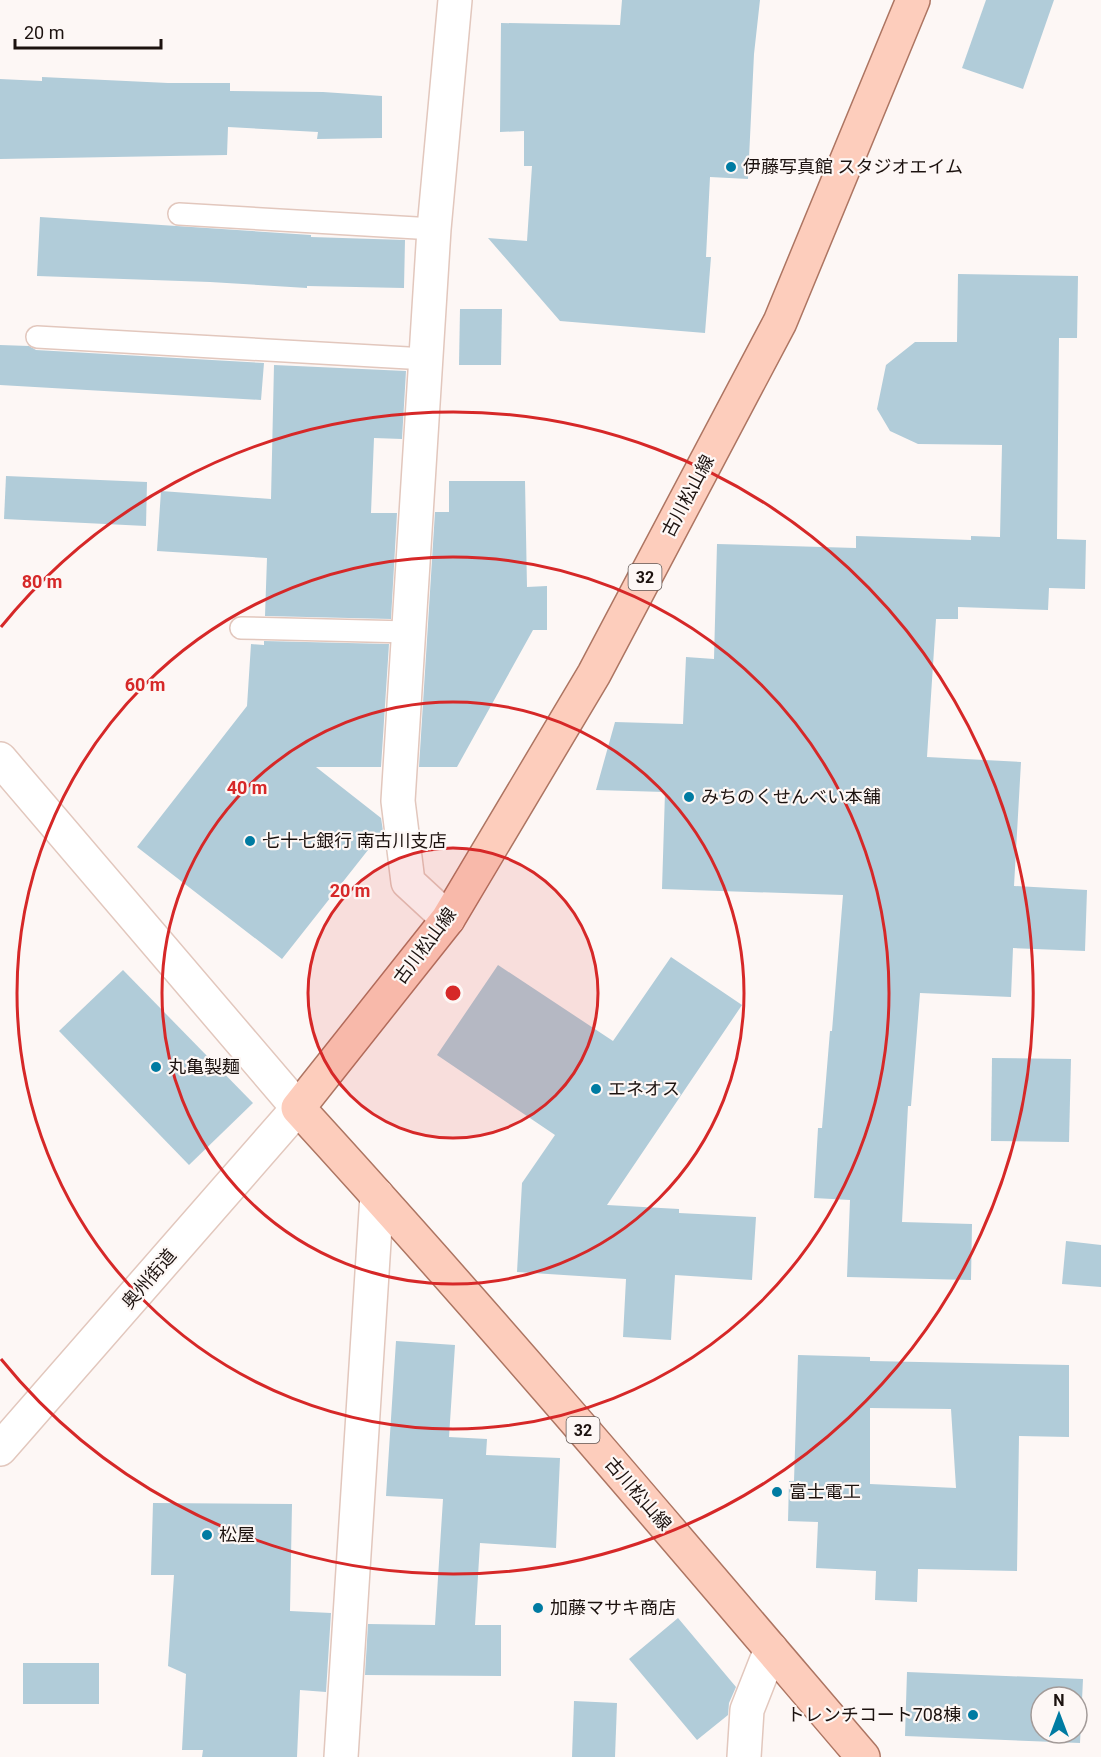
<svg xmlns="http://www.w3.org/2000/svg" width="1101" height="1757" viewBox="0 0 1101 1757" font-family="Roboto,'Noto Sans JP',sans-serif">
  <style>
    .building { fill: #b1ccd9; fill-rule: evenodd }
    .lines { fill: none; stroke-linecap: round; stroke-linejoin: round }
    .service-casing { stroke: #e2c7bd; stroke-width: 24 }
    .minor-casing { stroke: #e2c7bd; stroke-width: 36 }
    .tertiary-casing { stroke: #e2c7bd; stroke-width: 36 }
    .primary-casing { stroke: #ad7562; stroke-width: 36 }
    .service { stroke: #fff; stroke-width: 21 }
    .minor { stroke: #fff; stroke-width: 33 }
    .tertiary { stroke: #fff; stroke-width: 33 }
    .primary { stroke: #fdcdbc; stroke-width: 33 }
    .ring { fill: none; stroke: #d62828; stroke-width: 3 }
    .poi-dot { fill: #007ba2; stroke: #fdf7f5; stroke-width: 2 }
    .labels { text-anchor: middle; stroke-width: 4.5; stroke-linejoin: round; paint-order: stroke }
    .shield { fill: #fdf7f5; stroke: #605754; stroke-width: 1.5 }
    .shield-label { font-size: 16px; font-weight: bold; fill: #1c120f }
    .poi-label { font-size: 18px; fill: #1c120f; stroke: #fdf7f5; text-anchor: start }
    .street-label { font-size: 18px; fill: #1c120f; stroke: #fdf7f5 }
    .centre { fill: #d62828; stroke: #fdf7f5; stroke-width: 3 }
    .ring-label { font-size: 18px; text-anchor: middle; font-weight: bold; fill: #d62828; stroke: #fdf7f5; stroke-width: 4.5; stroke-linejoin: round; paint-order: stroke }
  </style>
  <rect width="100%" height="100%" fill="#fdf7f5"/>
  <g class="building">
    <polygon points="622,0 760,0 754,54 748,179 710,177 706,257 711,257 705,333 560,321 488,238 527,241 532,166 524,166 524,131 500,132 501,23 620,25"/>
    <polygon points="986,0 1054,0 1023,89 962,68"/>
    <polygon points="42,77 168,83 230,83 230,91 323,92 382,96 382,138 317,139 318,132 228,127 227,155 0,159 0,79 42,81"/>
    <polygon points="40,217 311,235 311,237 405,240 404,288 307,286 307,288 210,282 37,276"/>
    <polygon points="958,274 1078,276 1077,338 1059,338 1057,539 1086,540 1085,589 1049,588 1048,610 958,607 958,619 936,619 927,757 1021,762 1014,886 1087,890 1085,951 1013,948 1011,997 920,993 911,1106 908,1106 902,1222 972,1224 971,1280 847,1277 850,1200 814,1198 818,1128 822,1128 830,1031 832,1031 843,895 662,889 665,792 596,790 615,722 683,724 686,657 714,659 717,544 856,548 856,536 971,540 971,536 1000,537 1002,445 918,444 890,431 877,409 886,365 915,342 957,342"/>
    <polygon points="460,309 502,309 501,365 459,365"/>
    <polygon points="0,345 29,346 36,350 264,363 261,400 0,385"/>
    <polygon points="274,365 406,371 402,439 374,438 371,513 397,513 391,619 265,616 267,558 157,551 161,491 271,499"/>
    <polygon points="6,476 147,482 146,526 4,519"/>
    <polygon points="449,481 525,481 527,587 547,586 547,630 533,630 457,767 419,767 435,512 449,512"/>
    <polygon points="264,641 389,644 381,767 316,767 381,818 383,831 282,959 137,847 247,706 251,644 264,645"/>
    <polygon points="671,957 742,1005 607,1205 679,1209 679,1213 756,1217 752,1280 675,1275 671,1340 623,1337 626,1279 517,1272 522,1183 555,1135 437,1055 498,965 613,1041"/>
    <polygon points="123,970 253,1103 189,1165 59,1031"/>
    <polygon points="992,1058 1071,1059 1069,1142 991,1141"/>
    <polygon points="1066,1241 1101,1245 1101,1287 1062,1284"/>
    <polygon points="396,1341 455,1345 449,1437 487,1439 486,1455 560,1458 556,1548 480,1543 475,1625 501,1625 501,1676 365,1675 368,1624 435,1625 443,1499 386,1496"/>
    <path d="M798,1355L870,1357V1361L1069,1365V1437L1019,1436L1017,1571L918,1569L917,1602L875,1600L876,1571L816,1568L818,1522L788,1521L789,1481H794ZM870,1408L951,1409L956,1488L870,1484Z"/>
    <polygon points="153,1503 292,1504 290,1611 331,1613 326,1692 300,1690 297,1757 202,1757 203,1750 182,1750 186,1674 168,1666 174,1575 151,1575"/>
    <polygon points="678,1618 736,1687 729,1703 728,1715 697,1740 629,1659"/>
    <rect x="23" y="1663" width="76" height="41"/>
    <path d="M907,1672L1083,1679L1080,1743L905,1736ZM1041,1697H1077V1733H1041Z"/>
    <polygon points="574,1701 617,1703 615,1757 572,1757"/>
  </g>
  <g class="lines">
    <defs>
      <g id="service">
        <polyline points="179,214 434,229"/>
        <polyline points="37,337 426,359"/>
        <polyline points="241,628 409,632"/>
      </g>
      <g id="minor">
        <polyline points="448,919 408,882 398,801 434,229 455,0"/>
        <polyline points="341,1757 377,1195"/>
        <polyline points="744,1757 747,1710 771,1649"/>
      </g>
      <polyline id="tertiary" points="0,759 298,1108 0,1449"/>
      <path id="primary" d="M863,1757C677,1539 492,1320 298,1108L448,919L594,674L780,322L913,0"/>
    </defs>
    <use href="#service" class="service-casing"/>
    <use href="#minor" class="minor-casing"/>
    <use href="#tertiary" class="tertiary-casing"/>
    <use href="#primary" class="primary-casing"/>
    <use href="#service" class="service"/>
    <use href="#minor" class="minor"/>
    <use href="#tertiary" class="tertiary"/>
    <use href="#primary" class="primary"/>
  </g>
  <circle cx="453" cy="993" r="145" fill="#d62828" fill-opacity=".12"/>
  <g class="ring">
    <circle cx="453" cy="993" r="145"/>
    <circle cx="453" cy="993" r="291"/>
    <circle cx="453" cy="993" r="436"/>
    <path d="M1 627A581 581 0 1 1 1 1359"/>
  </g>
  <g class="poi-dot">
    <circle cx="731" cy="167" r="6"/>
    <circle cx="689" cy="797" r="6"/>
    <circle cx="250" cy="841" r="6"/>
    <circle cx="156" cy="1067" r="6"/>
    <circle cx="596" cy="1089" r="6"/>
    <circle cx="777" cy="1492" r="6"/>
    <circle cx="207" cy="1535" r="6"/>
    <circle cx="538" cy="1608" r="6"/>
    <circle cx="973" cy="1715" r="6"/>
  </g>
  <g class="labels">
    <g class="shield">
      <rect x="628.5" y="564" width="33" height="26" rx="4.5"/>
      <rect x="566.5" y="1417" width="33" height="26" rx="4.5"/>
    </g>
    <g class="shield-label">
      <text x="645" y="583">32</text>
      <text x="583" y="1436">32</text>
    </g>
    <g class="poi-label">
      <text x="743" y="173">伊藤写真館 スタジオエイム</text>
      <text x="701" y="803">みちのくせんべい本舗</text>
      <text x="262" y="847">七十七銀行 南古川支店</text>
      <text x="168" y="1073">丸亀製麺</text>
      <text x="608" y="1095">エネオス</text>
      <text x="789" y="1498">富士電工</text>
      <text x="219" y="1541">松屋</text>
      <text x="550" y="1614">加藤マサキ商店</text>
      <text x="961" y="1721" text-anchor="end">トレンチコート708棟</text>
    </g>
    <g class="street-label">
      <text transform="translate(688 496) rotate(-62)" y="6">古川松山線</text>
      <text transform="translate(425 946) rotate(-53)" y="6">古川松山線</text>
      <text transform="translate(149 1279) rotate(-49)" y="6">奥州街道</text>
      <text transform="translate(638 1494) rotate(49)" y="6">古川松山線</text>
    </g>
  </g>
  <circle cx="453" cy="993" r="9" class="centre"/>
  <g class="ring-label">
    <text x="42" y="588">80 m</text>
    <text x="145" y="691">60 m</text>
    <text x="247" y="794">40 m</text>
    <text x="350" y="897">20 m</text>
  </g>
  <g transform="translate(1059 1715)"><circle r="28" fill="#fdf7f5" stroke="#a39b99" stroke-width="1.5"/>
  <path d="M0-4.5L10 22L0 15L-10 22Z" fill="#007ba2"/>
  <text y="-9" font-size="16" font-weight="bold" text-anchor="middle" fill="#1c120f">N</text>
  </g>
  <path d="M15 39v9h146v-9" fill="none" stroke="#1c120f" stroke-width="3"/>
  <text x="24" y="39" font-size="18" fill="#1c120f" stroke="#fdf7f5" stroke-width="4.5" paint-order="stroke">20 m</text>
</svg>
